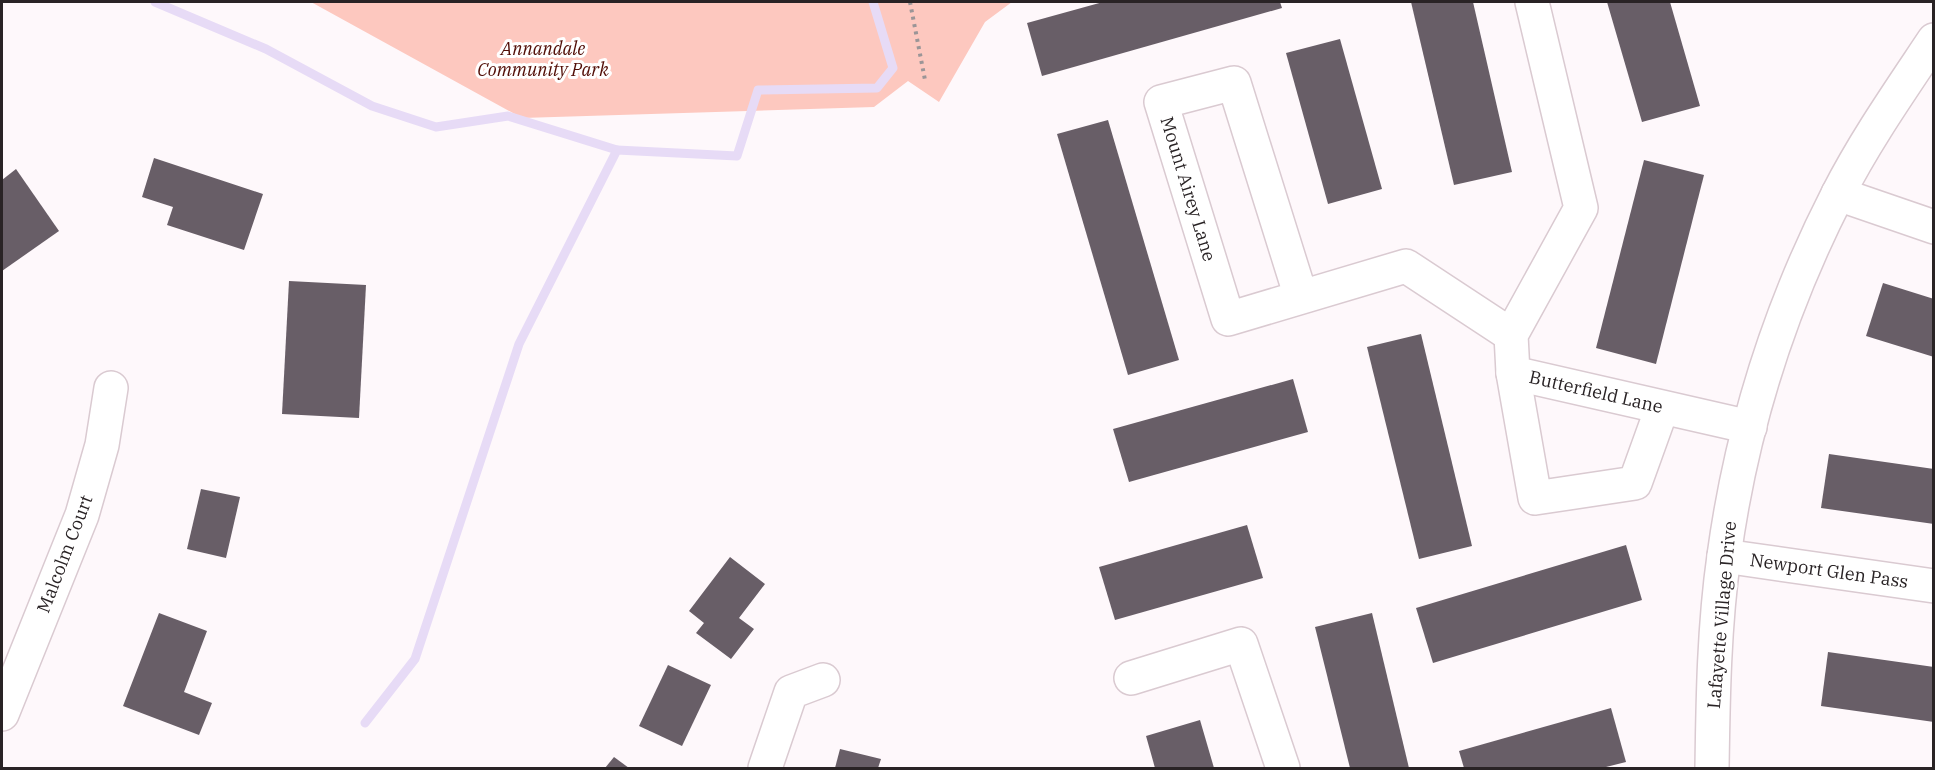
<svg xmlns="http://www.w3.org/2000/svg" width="1935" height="770" viewBox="0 0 1935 770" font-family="'IBM Plex Serif',serif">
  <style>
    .green { fill: #fdc8bf }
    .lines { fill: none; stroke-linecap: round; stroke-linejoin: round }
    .stream { stroke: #e7dbf6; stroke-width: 9 }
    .building { fill: #685e67 }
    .minor-casing { stroke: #dacad1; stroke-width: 36 }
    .path { stroke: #9b9597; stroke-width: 4; stroke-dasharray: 3 4.5; stroke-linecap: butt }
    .minor { stroke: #fff; stroke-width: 33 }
    .labels { text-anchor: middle; stroke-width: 6; stroke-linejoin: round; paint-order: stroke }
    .park-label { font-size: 18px; font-style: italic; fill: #510d06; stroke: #fff }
    .street-label { font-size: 18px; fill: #292325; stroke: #fff }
  </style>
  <rect width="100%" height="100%" fill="#fef8fb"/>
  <polygon class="green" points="311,2 1012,2 985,22 939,102 908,81 874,107 522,118"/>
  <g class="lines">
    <g class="stream">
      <polyline points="155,2 266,49 372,106 436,127 508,116 617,150"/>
      <polyline points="365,723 415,659 519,344 617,150 737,156 758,90 877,88 893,68 873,2"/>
    </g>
  </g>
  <g class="building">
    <polygon points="1103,2 1280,2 1282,8 1042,76 1027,23"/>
    <polygon points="1411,2 1473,2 1512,172 1454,185"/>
    <polygon points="1607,2 1670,2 1700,106 1642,122"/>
    <polygon points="1340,39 1382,189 1328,204 1286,53"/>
    <polygon points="1108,120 1179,360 1128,375 1057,134"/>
    <polygon points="154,158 263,194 244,250 167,225 173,207 142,197"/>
    <polygon points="1644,160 1704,175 1656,364 1596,348"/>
    <polygon points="16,169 59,231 2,271 2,180"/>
    <polygon points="289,281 366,285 359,418 282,414"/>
    <polygon points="1883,283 1934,299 1934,357 1866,336"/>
    <polygon points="1421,334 1472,546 1419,559 1367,347"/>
    <polygon points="1293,379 1308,432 1129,482 1113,429"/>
    <polygon points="1829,454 1934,469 1934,524 1821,508"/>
    <polygon points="201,489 240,497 226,558 187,549"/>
    <polygon points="1247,525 1263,578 1115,620 1099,567"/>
    <polygon points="1626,545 1642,600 1433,663 1416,608"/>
    <polygon points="730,557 765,584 739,618 754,629 731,659 696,633 704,623 689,611"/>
    <polygon points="159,613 207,631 184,692 212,703 199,735 123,706"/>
    <polygon points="1372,613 1409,768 1350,768 1315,627"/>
    <polygon points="1828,652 1934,667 1934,722 1821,706"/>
    <polygon points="668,665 711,685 682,746 639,726"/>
    <polygon points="1611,708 1626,762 1602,768 1464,768 1459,751"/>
    <polygon points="1200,720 1214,768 1155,768 1146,736"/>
    <polygon points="840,749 881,759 878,768 835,768"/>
    <polygon points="614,757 629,768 605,768"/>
  </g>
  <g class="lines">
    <defs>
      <g id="minor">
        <polyline points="1532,2 1581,208 1511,335 1513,373 1750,427"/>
        <polyline points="1838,194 1934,227"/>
        <polyline points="1301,297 1234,83 1161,102 1228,319 1406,266 1511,335"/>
        <polyline points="1513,373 1535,498 1635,483 1662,408"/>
        <polyline points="1724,556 1934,586"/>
        <polyline points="1131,678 1241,644 1283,768"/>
        <polyline points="2,714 82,515 102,445 111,388"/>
        <polyline points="765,768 791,692 823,680"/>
        <path d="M1712,768C1713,698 1714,626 1724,556C1741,431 1780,307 1838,194C1865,141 1900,91 1934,40"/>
      </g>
    </defs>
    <use href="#minor" class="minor-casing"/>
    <polyline class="path" points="910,2 925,80"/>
    <use href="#minor" class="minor"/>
  </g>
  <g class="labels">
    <g class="park-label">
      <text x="543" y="55">Annandale<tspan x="543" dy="21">Community Park</tspan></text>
    </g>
    <g class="street-label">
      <text transform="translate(1188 189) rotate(73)" y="6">Mount Airey Lane</text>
      <text transform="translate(1596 392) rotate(13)" y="6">Butterfield Lane</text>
      <text transform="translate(65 554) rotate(-69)" y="6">Malcolm Court</text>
      <text transform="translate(1829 571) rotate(8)" y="6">Newport Glen Pass</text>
      <text transform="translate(1722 615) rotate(-85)" y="6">Lafayette Village Drive</text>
    </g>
  </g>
  <rect width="1935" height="770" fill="none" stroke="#292325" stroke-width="6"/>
</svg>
